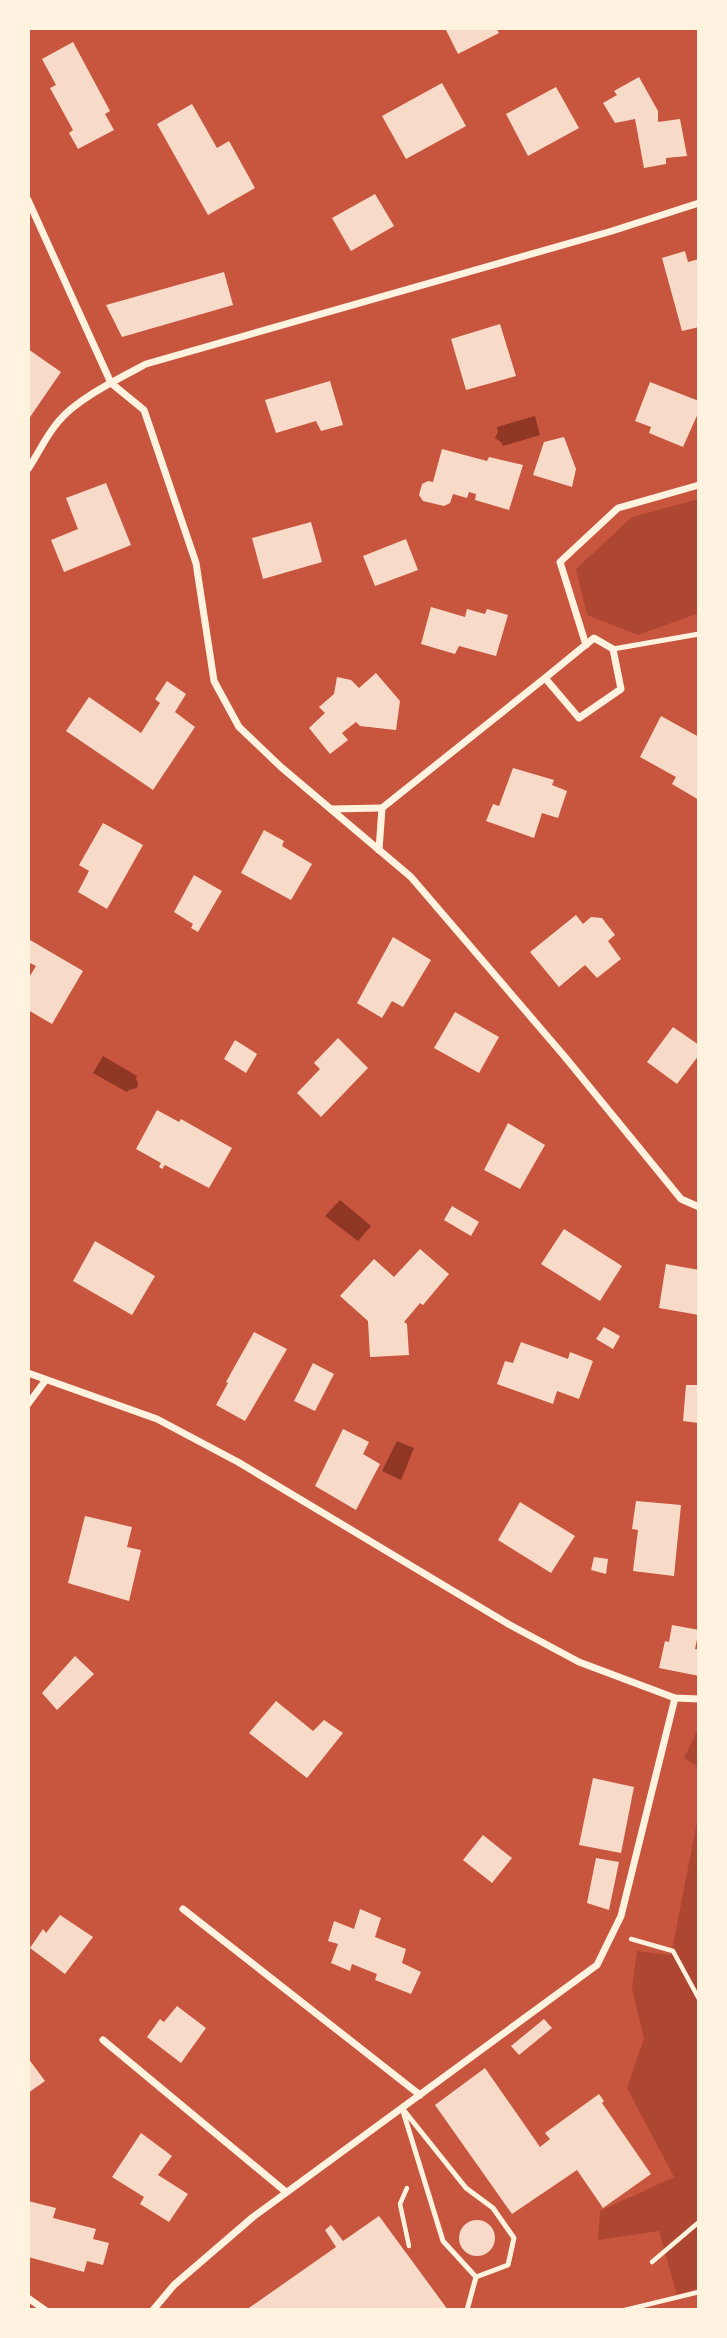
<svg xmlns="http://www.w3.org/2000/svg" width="727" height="2338" viewBox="0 0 727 2338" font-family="'Nunito Sans',sans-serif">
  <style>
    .green { fill: #ae4732 }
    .water { fill: #8f3625 }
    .building { fill: #f7dbc8 }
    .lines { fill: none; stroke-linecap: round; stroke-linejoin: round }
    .path { stroke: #fff3e0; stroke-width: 4.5 }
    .service { stroke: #fff3e0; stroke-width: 5 }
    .minor { stroke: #fff3e0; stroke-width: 7 }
  </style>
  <rect width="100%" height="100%" fill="#c8553d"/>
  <g class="green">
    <polygon points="699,499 699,613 638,635 587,615 576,569 632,517"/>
    <polygon points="697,1731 699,1731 699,1768 684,1758"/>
    <polygon points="699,1812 699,2288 677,2295 659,2231 598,2240 600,2211 674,2177 627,2088 644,2038 632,1989 637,1951 671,1955"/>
  </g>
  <g class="water">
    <polygon points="535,416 540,435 503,446 501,442 495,438 498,432 497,427"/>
    <polygon points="103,1056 137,1076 136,1079 138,1083 137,1088 129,1090 127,1092 93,1073"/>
    <polygon points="340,1200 371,1226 358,1241 325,1216"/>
    <polygon points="397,1441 414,1448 401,1480 382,1471"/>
  </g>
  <g class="building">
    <polygon points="445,28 496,28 499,33 458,54"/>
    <polygon points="73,42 110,111 105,114 114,130 78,149 69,133 73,130 50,88 56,85 42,59"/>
    <polygon points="639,77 658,111 658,122 680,119 687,156 666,158 666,164 644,168 635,119 615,123 603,103 617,95 614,91"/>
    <polygon points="442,83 466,126 406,159 382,116"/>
    <polygon points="556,87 579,128 528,156 506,114"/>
    <polygon points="192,104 217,148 229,141 255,188 208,215 157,124"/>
    <polygon points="375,194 394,226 351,251 332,218"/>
    <polygon points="685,251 688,262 699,259 699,327 682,331 662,258"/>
    <polygon points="224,272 233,305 122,337 106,305"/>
    <polygon points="500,324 516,376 466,390 451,339"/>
    <polygon points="28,349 61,372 28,420"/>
    <polygon points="330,381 343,425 321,431 316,421 276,433 265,400"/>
    <polygon points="650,382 699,401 699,411 683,447 649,433 651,427 635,421"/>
    <polygon points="564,437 576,469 572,487 533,475 544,442"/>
    <polygon points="442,449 487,461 489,457 523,465 509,510 475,500 476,494 469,492 467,498 453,494 450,503 444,506 423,501 419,495 422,484 428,481 433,482"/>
    <polygon points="106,483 131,545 64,572 51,540 78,529 66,498"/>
    <polygon points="311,522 322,562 263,579 252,538"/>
    <polygon points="406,539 418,570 375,586 363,556"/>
    <polygon points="431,607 465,617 467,609 485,614 487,609 508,615 496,656 459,646 455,654 421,644"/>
    <polygon points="376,673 400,701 396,730 360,726 356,722 342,733 348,740 330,754 309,728 325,713 319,707 334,694 337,677 351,680 359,688"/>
    <polygon points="167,681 186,694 175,712 195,727 153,790 66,731 89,697 141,733 160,703 155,699"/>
    <polygon points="661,716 699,737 699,800 672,784 676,777 640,757"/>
    <polygon points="513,768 554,780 552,785 567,791 558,818 542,813 534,838 486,821 493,804 499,806"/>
    <polygon points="103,823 143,845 107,909 78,892 89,871 79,865"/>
    <polygon points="264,830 284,841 282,846 312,864 291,900 241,873"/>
    <polygon points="194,875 222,891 198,932 191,928 193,924 174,912"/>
    <polygon points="576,915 583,924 591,917 602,918 615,935 608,941 621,959 597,978 585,965 559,987 530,952"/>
    <polygon points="393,937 431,960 403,1007 392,1001 382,1018 357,1003"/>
    <polygon points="30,940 83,971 52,1024 28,1010 28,979 36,966 28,962"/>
    <polygon points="455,1012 499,1037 479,1073 434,1048"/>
    <polygon points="673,1027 699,1045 699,1055 677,1084 647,1062"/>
    <polygon points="338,1038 368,1068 321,1117 297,1093 320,1069 314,1063"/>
    <polygon points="235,1040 257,1054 246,1073 224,1059"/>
    <polygon points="157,1110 179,1122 181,1119 232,1148 209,1188 165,1165 162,1169 159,1167 161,1163 136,1149"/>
    <polygon points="508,1123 545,1145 520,1189 484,1170"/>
    <polygon points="452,1206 479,1222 471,1236 444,1220"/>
    <polygon points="564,1229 622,1266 600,1301 541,1264"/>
    <polygon points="95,1241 155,1276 132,1315 73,1281"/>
    <polygon points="420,1249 449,1274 423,1305 420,1303 404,1322 407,1324 409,1355 370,1357 368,1321 340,1296 374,1259 394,1277"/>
    <polygon points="666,1264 699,1270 699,1315 659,1308"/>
    <polygon points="604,1327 620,1336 613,1349 596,1339"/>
    <polygon points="254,1332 287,1349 245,1421 216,1405 228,1383 226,1382"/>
    <polygon points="521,1342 568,1359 570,1352 593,1361 579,1399 557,1391 553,1404 497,1384 505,1361 513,1363"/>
    <polygon points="313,1363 334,1374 315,1411 294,1401"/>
    <polygon points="686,1385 699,1385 699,1423 683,1421"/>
    <polygon points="343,1429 369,1442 363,1454 380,1464 356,1510 315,1486"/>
    <polygon points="636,1501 681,1505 674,1576 633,1571 638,1530 632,1529"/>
    <polygon points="520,1502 575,1536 551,1573 498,1540"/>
    <polygon points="85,1516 132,1527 127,1547 141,1550 129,1601 68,1583"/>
    <polygon points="594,1557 608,1559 606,1574 591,1570"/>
    <polygon points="672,1625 699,1630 695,1649 699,1650 699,1676 659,1668 665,1641 669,1642"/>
    <polygon points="75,1656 94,1674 57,1710 42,1693"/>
    <polygon points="276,1701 313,1731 324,1720 343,1733 307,1778 249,1733"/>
    <polygon points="593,1778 634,1787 621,1853 579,1845"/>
    <polygon points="483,1835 512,1858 492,1883 463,1860"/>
    <polygon points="596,1858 619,1862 609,1910 587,1903"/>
    <polygon points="360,1909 381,1918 375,1937 406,1949 402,1963 421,1972 411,1994 375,1980 377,1974 352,1964 350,1971 331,1963 338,1944 328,1941 334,1921 354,1929"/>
    <polygon points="60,1915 93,1937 65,1974 30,1948 43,1929 46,1933"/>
    <polygon points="177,2006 206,2028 181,2063 147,2037 160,2019 164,2022"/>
    <polygon points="544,2019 552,2028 519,2055 511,2046"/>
    <polygon points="28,2058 45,2081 28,2093"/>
    <polygon points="485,2068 540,2147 550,2139 545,2133 599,2094 604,2101 602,2103 651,2174 603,2208 577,2170 512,2214 435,2105"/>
    <polygon points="141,2133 172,2156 158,2175 188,2194 169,2222 140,2204 144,2197 112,2177"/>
    <polygon points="28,2201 56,2208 53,2218 96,2229 93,2239 109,2243 103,2265 87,2261 84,2272 28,2257"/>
    <polygon points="379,2216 448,2310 246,2310 336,2247 325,2230 331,2225 343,2241"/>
    <circle cx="477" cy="2238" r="18"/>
  </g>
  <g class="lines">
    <g class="path">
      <polyline points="631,1939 673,1951 699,1999"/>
      <polyline points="407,2188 400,2204 409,2246"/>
      <polyline points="652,2262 699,2222"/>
      <polyline points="625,2310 699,2292"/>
    </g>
    <g class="service">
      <polyline points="613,649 699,634"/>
      <polygon points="402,2108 466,2188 493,2208 514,2238 508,2265 476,2277 443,2241"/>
      <polyline points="467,2310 476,2277"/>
    </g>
    <g class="minor">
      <polyline points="28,200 111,383 144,410 196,563 214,681 239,727 281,767 411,877 565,1057 681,1199 699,1207"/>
      <path d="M28,469C38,454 46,436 58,422C76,399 120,378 146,364L612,231L699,203"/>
      <polyline points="586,645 560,562 618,508 699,485"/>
      <polyline points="331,809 382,808"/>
      <polyline points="379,850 382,808 545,678 579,718 621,689 613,649 594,638 545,678"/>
      <polyline points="28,1373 157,1419 238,1462 510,1625 579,1662 675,1698 699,1699"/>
      <polyline points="28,1404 45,1381"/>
      <polyline points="183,1909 420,2095"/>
      <polyline points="103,2040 286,2192"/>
      <polyline points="28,2298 45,2310"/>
      <polyline points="153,2310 174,2285 253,2217 597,1965 621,1916 675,1698"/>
    </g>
  </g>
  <rect width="727" height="2338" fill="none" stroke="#fff3e0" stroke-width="60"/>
</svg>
